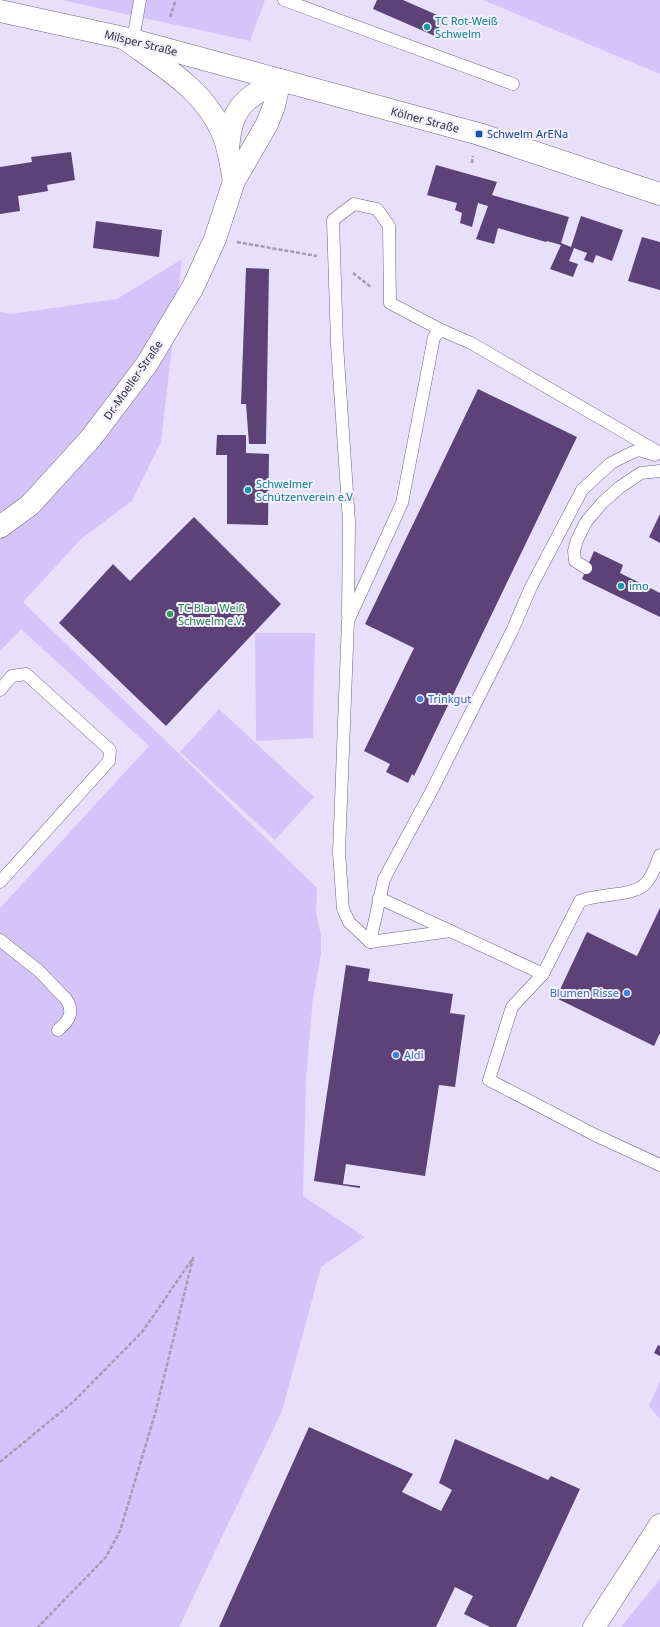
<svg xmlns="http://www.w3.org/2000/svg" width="660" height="1627" viewBox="0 0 660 1627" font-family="'Noto Sans',sans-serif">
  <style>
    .green { fill: #d5c4f9 }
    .building { fill: #5c4277 }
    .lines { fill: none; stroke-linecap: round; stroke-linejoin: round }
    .service-casing { stroke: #6c6280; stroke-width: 13 }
    .minor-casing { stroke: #6c6280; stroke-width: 23 }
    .primary-casing { stroke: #6c6280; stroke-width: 23 }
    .path { stroke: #a29bb1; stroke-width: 2.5; stroke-dasharray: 4 2; stroke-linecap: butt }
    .service { stroke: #fff; stroke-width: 12 }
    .minor { stroke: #fff; stroke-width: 22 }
    .primary { stroke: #fff; stroke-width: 22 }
    .culture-dot { fill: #0f9aa8; stroke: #f3effd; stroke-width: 1.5 }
    .transit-dot { fill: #1a4fb4; stroke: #f3effd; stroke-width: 1.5 }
    .leisure-dot { fill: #2e9e5b; stroke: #f3effd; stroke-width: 1.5 }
    .shop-dot { fill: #3f7fe0; stroke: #f3effd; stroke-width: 1.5 }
    .labels { text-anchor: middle; stroke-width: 4; stroke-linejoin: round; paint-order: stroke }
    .culture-label { font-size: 11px; fill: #0d838f; stroke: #f3effd; text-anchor: start }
    .street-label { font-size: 11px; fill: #2e2a37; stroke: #f3effd }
    .transit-label { font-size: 11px; fill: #164399; stroke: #f3effd; text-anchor: start }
    .leisure-label { font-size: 11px; fill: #27864d; stroke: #f3effd; text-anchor: start }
    .shop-label { font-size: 11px; fill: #366cbe; stroke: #f3effd; text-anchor: start }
  </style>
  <rect width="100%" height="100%" fill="#e8e0fb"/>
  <g class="green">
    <polygon points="61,0 265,0 250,41"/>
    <polygon points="483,0 660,0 660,74"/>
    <polygon points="182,259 161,442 132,501 81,539 23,602 317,888 316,912 321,936 321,954 313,998 306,1079 303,1196 365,1237 321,1267 282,1411 179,1627 0,1627 0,908 149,746 21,629 0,651 0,312 11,314 117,299"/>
    <polygon points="255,633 315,633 313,738 256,741"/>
    <polygon points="219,709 314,797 275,840 180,752"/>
    <polygon points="660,1381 660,1419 649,1406"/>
    <polygon points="660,1579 660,1627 621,1627"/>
  </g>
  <g class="building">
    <polygon points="377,0 403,0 444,18 435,36 373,9"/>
    <polygon points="71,152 75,180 47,185 48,191 18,196 20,211 0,214 0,167 32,162 31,157"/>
    <polygon points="436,165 497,182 492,195 569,217 561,243 571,247 581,216 623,230 612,261 596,255 593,263 584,260 587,253 574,248 569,261 578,264 573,277 550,269 561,245 547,241 546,242 498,228 494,244 476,239 488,206 478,203 472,227 460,223 462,213 455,210 457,203 427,195"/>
    <polygon points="96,221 162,230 159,257 93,248"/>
    <polygon points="642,237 660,242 660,290 628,281"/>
    <polygon points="246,268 269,269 266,444 249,444 246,404 241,404"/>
    <polygon points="478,389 577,437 414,776 412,774 408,783 386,772 390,764 364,751 414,648 365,624"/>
    <polygon points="217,435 246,435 246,453 269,454 268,525 227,524 227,455 216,455"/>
    <polygon points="660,514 660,543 649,537"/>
    <polygon points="194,517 281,604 166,726 59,623 113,564 130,581"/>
    <polygon points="594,551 623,565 620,573 660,593 660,617 582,579"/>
    <polygon points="660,908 660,1033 654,1046 556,998 587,932 637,956"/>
    <polygon points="346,965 370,969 368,981 453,994 450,1013 465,1015 455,1087 439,1085 425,1176 346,1164 343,1184 360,1186 360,1188 314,1181"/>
    <polygon points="658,1345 660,1346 660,1356 654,1353"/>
    <polygon points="309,1427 413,1474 402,1492 441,1511 452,1490 439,1483 455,1439 548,1480 551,1476 580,1489 516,1627 490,1627 464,1614 473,1596 455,1587 436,1627 219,1627"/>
  </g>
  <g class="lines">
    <defs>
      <g id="service">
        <polyline points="284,0 513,84"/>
        <polyline points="133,40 140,0"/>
        <polyline points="586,568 575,561 574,551 577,540 586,522 602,503 620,487 641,473 660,471"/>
        <polyline points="348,616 349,522 337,344 333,220 354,204 377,209 389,226 390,303 441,330"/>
        <polyline points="0,690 12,676 26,674 110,750 109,761 0,882"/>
        <path d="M660,855C656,864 653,876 646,883C635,897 597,893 580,901L543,974L512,1007L489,1080L595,1135L660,1165"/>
        <polyline points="379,898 543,974"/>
        <polyline points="451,931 370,942 349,922 343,909 339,852 348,621 402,503 434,337 441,330 471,343 660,453"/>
        <path d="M0,940L39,971L66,999C75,1012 69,1021 58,1030"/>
        <polyline points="370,942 384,879 432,790 512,631 531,587 582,490 611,463 631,453 639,450 655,455"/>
      </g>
      <g id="minor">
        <path d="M125,39C161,65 205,90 223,134C229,149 231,165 234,181"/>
        <path d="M228,149C229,138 230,126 235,116C243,98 264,88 280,80"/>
        <polyline points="0,527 30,505 91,438 147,364 193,287 215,239 234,181 267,124 274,106 280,80"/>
        <polyline points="594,1627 660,1525"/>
      </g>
      <polyline id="primary" points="0,11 133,40 479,134 660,194"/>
    </defs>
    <use href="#service" class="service-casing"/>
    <use href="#minor" class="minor-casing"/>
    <use href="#primary" class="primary-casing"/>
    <g class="path">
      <polyline points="170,17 176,0"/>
      <polyline points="472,163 473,156"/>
      <polyline points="237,242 317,256"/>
      <polyline points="353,273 371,287"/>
      <polyline points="0,1462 73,1402 143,1331 193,1258 155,1414 120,1531 106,1557 38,1627"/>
    </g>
    <use href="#service" class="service"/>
    <use href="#minor" class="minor"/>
    <use href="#primary" class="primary"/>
  </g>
  <g class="culture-dot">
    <circle cx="427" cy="27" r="4"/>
    <circle cx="248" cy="490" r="4"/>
    <circle cx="621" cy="586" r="4"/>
  </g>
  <rect class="transit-dot" x="475" y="130" width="8" height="8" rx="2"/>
  <circle class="leisure-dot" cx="170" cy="614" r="4"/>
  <g class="shop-dot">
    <circle cx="420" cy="699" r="4"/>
    <circle cx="627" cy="993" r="4"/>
    <circle cx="396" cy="1055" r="4"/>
  </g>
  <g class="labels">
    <g class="culture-label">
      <text x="435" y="25">TC Rot-Weiß<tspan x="435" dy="13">Schwelm</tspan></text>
      <text x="256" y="488">Schwelmer<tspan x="256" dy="13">Schützenverein e.V</tspan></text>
      <text x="629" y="590">imo</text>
    </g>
    <g class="street-label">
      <text transform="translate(141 43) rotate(14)" y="4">Milsper Straße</text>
      <text transform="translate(425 120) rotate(15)" y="4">Kölner Straße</text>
      <text transform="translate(133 380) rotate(-55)" y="4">Dr.-Moeller-Straße</text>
    </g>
    <g class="transit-label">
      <text x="487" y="138">Schwelm ArENa</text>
    </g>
    <g class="leisure-label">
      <text x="178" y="612">TC Blau Weiß<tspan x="178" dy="13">Schwelm e.V.</tspan></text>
    </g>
    <g class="shop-label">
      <text x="428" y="703">Trinkgut</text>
      <text x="619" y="997" text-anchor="end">Blumen Risse</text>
      <text x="404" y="1059">Aldi</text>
    </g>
  </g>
</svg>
